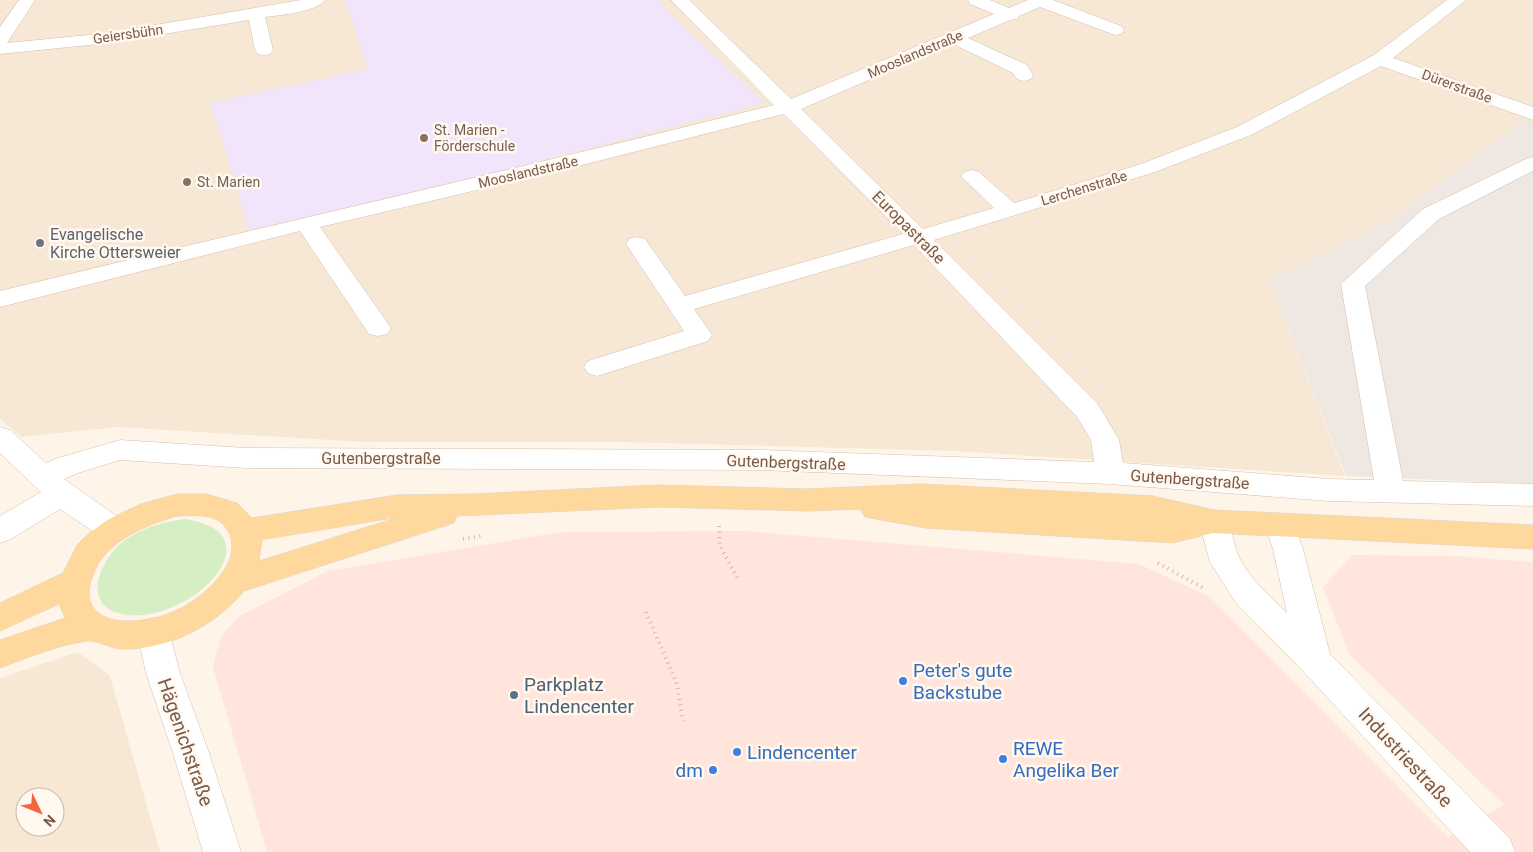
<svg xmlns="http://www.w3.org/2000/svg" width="1533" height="852" viewBox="0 0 1533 852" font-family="Roboto,sans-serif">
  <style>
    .residential { fill: #f7e7d5; fill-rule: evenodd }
    .commercial { fill: #ffe5db }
    .industrial { fill: #efe7e1 }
    .education { fill: #f2e4fb }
    .green { fill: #d6eec4 }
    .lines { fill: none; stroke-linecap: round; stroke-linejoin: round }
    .minor-casing { stroke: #d4beaf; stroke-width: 1 }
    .major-casing { stroke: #ddd4d0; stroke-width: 1 }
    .path { stroke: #dcb59f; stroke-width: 4; stroke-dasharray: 1 4.5; stroke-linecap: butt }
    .minor { fill: #fff; fill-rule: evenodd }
    .major { fill: #ffd89e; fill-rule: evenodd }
    .education-dot { fill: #8d6e63; stroke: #fff9f0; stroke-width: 2 }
    .worship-dot { fill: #6b7280; stroke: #fff9f0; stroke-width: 2 }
    .shop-dot { fill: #3f7fe0; stroke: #fff9f0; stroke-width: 2 }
    .service-dot { fill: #5c6f8a; stroke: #fff9f0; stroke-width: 2 }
    .labels { text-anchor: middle; stroke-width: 5; stroke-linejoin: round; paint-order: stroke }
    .far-street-label { font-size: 14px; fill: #7b5949; stroke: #fff9f0 }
    .far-education-label { font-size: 14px; fill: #785e54; stroke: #fff9f0; text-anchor: start }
    .street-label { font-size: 16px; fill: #7b5949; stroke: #fff9f0 }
    .worship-label { font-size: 16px; fill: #5b616d; stroke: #fff9f0; text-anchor: start }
    .near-shop-label { font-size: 19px; fill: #366cbe; stroke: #fff9f0; text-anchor: start }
    .near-service-label { font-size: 19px; fill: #4e5e75; stroke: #fff9f0; text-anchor: start }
    .near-street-label { font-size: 19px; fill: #7b5949; stroke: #fff9f0 }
  </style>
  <rect width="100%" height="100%" fill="#fef5e8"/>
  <g class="residential">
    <polygon points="0,0 1533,0 1533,114 1387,222 1269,280 1345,476 955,451 624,442 364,442 118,427 21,437 0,419"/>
    <path d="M78,652L110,676L160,852H0V678ZM25,797H55V827H25Z"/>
  </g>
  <polygon class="commercial" points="745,531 1139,564 1210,597 1448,837 1504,805 1349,654 1323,587 1353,555 1454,556 1533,562 1533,852 267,852 213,667 220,638 239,616 328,571 561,532"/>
  <polygon class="industrial" points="1528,118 1533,120 1533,484 1346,476 1269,280 1387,222"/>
  <polygon class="education" points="345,0 659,0 666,10 764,103 489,174 249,230 211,103 368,69"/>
  <path class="green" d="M185,519C279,533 193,622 128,615C79,610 98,560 125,540C144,527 163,522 185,519Z"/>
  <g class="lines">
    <defs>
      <g id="minor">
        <path d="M19,0H35L7,43L109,33L301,0H325C317,12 280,15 265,17L273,50L270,54L264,55L258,54L255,50L249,20L109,43L0,54V27Z"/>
        <path d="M671,0H689L791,99L994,14L970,4L968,0H990L1009,8L1028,0H1053L1121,26L1124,30L1121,34L1115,35L1040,7L1019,16L1017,19L1010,20L968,38L1027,65L1033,75L1031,79L1024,81L1017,79L1013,73L953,44L801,109L923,229L994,208L965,180L961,176L965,172L972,170L979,172L1014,203L1141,164L1237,127L1374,55L1447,0H1466L1393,58L1533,107V120L1381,66L1251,135L1155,172L934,240L1097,403L1119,440L1123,463L1329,479L1374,480L1341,284L1423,209L1526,159L1533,157V171L1439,219L1365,286L1403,481L1533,484V506L1329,501L1110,484L760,470L246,468L120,460L78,473L64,479L125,522L129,530L125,538L114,542L103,538L60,509L11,539L0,543V516L41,492L0,453V427L10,430L46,463L58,458L120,440L246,448L760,450L1094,462L1091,440L1077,417L914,245L694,309L712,335L708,341L597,376L588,373L584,367L588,361L684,331L626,244L629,239L637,237L645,239L685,296L903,234L784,114L570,168L320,227L391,328L387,334L378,336L369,334L300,231L0,307V291C258,228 517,169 774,105Z"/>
        <path d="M1214,510L1225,514C1232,528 1233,545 1240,559C1251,580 1270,596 1287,613L1273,549L1265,525L1269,517L1280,513L1291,517L1303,549L1330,654L1510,839L1515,852H1470L1303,671L1236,603L1210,562L1199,522L1203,514Z"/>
        <polygon points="153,618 165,622 169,632 180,673 209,753 241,852 203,852 173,753 146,673 137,632 141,622"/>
      </g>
      <path id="major" d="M921,484L1153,496L1214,510L1533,525V549L1213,533L1172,543L926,528L865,517L860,509L807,511L658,507L457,516L454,523L244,591C214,627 168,650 121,649C110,648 97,640 87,641C57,645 28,658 0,668V640L65,618L59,604L0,631V603L63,573L77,545L88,534L109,519L141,504L177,494H206L237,503L252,518L397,495L473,494L658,485L807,489ZM177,516C188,516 204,514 215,519C221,521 227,528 230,535C241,565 204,596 181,608C166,616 147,621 130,621C103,622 81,609 92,578C94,573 96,566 100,561C117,537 149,524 177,516ZM399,517L259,561L262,540Z"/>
    </defs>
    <use href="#minor" class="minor-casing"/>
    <use href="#major" class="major-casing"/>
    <g class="path">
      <polyline points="719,526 720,546 739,581"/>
      <polyline points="463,539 481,536"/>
      <polyline points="1158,563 1203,588"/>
      <polyline points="646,612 677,684 683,721"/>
    </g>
    <use href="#minor" class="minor"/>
    <use href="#major" class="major"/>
  </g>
  <g class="education-dot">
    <circle cx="424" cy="138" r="5"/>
    <circle cx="187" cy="182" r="5"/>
  </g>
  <circle class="worship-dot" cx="40" cy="243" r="5"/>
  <g class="shop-dot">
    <circle cx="903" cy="681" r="5"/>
    <circle cx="737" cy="752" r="5"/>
    <circle cx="1003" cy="759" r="5"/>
    <circle cx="713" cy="770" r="5"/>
  </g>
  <circle class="service-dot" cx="514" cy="695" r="5"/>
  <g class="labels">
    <g class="far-street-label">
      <text transform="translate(128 34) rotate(-8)" y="5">Geiersbühn</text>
      <text transform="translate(915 54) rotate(-23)" y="5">Mooslandstraße</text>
      <text transform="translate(1457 86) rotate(20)" y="5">Dürerstraße</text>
      <text transform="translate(528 172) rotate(-13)" y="5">Mooslandstraße</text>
      <text transform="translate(1084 188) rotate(-17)" y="5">Lerchenstraße</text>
    </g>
    <g class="far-education-label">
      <text x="434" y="135">St. Marien -<tspan x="434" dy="16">Förderschule</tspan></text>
      <text x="197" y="187">St. Marien</text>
    </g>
    <g class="street-label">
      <text transform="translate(909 227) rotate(45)" y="6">Europastraße</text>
      <text x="381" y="464">Gutenbergstraße</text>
      <text transform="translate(786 462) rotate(2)" y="6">Gutenbergstraße</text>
      <text transform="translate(1190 479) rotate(4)" y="6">Gutenbergstraße</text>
    </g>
    <g class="worship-label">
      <text x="50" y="240">Evangelische<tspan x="50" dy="18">Kirche Ottersweier</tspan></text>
    </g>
    <g class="near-shop-label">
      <text x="913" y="677">Peter's gute<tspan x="913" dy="22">Backstube</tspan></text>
      <text x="1013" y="755">REWE<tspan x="1013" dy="22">Angelika Ber</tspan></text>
      <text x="747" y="759">Lindencenter</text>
      <text x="703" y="777" text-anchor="end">dm</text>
    </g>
    <g class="near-service-label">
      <text x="524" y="691">Parkplatz<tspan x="524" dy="22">Lindencenter</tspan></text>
    </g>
    <g class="near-street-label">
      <text transform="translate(186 742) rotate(71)" y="7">Hägenichstraße</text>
      <text transform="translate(1406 757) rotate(47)" y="7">Industriestraße</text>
    </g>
  </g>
  <g transform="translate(40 812) rotate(133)"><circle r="24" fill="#fff9f0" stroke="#cab9ad"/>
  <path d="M0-4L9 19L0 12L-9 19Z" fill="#f26543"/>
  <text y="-8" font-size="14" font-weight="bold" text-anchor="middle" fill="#7b5949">N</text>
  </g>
</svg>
